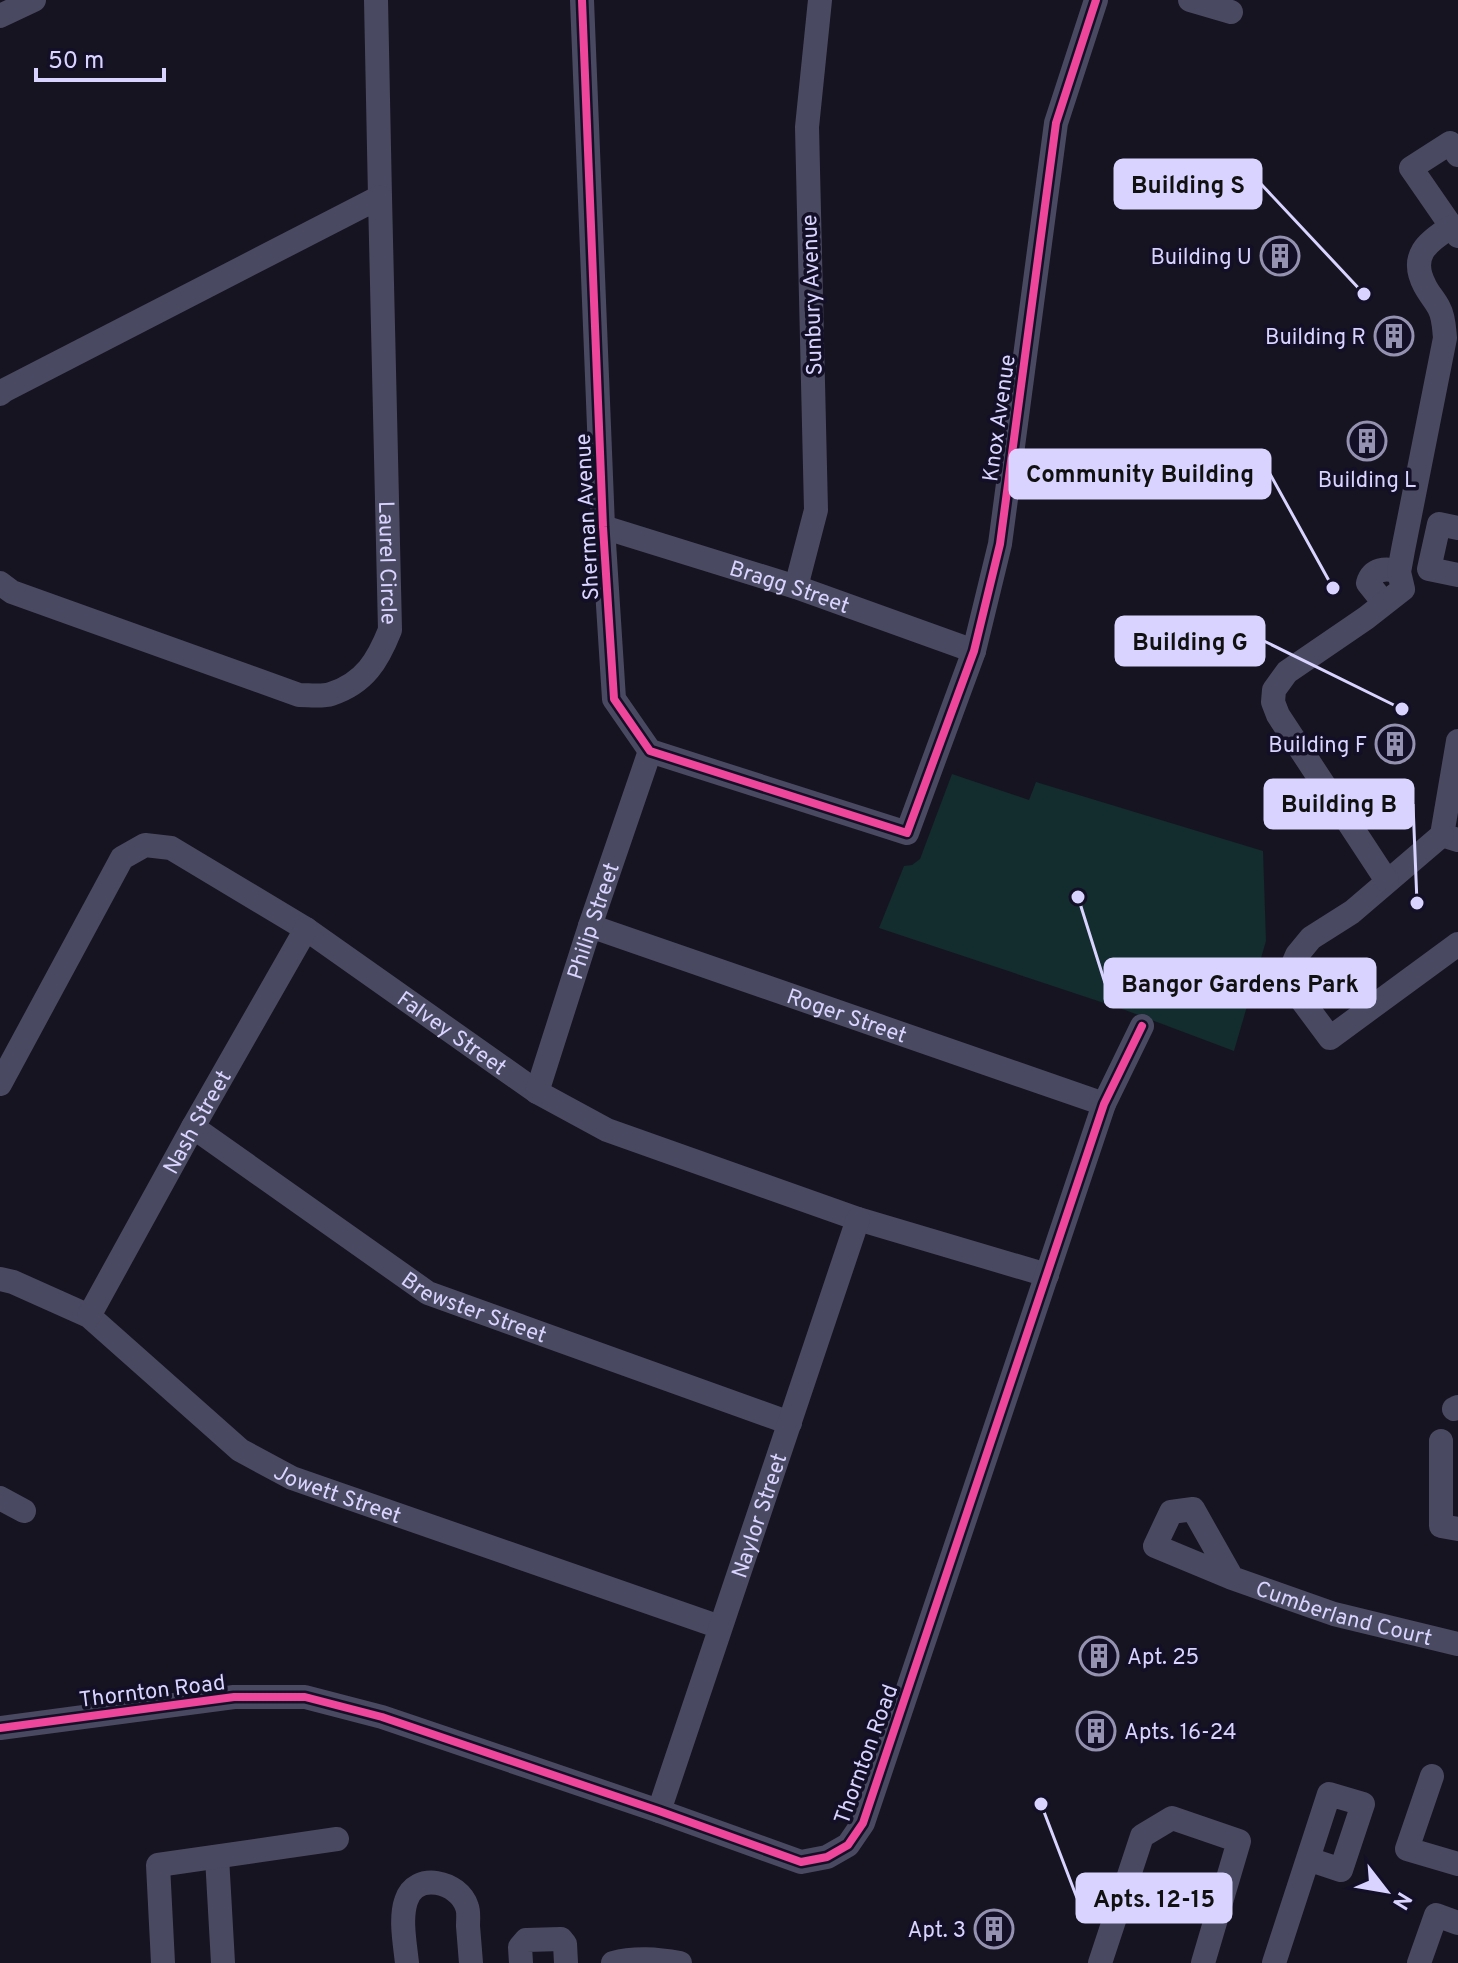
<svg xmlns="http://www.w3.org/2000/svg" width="1458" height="1963" viewBox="0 0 1458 1963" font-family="Overpass,sans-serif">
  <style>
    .green { fill: #132c2d }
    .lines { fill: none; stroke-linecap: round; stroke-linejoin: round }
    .minor { stroke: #4a4962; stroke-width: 24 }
    .cycleway-casing { stroke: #130f26; stroke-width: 13 }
    .cycleway { stroke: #ed469a; stroke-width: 8 }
    .labels { text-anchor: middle; stroke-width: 7; stroke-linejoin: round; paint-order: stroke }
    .poi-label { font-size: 22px; fill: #d9d4ff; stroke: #130f26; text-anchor: end }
    .street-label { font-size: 22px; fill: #d9d4ff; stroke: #130f26 }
    .leader { fill: none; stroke: #d9d4ff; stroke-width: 3 }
    .callout-dot { fill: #d9d4ff; stroke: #130f26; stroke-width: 3 }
    .callout { fill: #d9d4ff; stroke: #d9d4ff; stroke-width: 3 }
    .callout-label { font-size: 24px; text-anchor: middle; font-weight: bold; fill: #111 }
  </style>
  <rect width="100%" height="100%" fill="#161421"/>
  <polygon class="green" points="952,774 1029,800 1036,782 1263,851 1266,941 1234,1051 1125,1010 879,928 904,866 912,865 920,859"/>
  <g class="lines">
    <g class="minor">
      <polyline points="376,0 380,197"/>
      <polyline points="582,0 603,527 614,699 650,751 907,833 974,651 1000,544 1056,123 1096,0"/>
      <polyline points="1190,0 1231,12"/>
      <polyline points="0,16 34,0"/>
      <polyline points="1458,155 1450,143 1411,168 1458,236"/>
      <path id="s1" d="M0,394L5,390L380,197L390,630C378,660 365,683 331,694C322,697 309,695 299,695L12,592L0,583"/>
      <path id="s2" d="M603,527L796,587L974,651"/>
      <polyline points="1458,528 1439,524 1429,569 1458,575"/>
      <polyline points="796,587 816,510 807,127 820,0"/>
      <path d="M1384,603L1368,583C1372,569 1386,567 1399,572"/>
      <polyline points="1458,741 1442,835 1458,840"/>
      <polyline points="1442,835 1352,912 1311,938 1297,955 1291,969 1289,983 1330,1038 1458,944"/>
      <path d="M1387,881L1278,715L1273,702L1274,690L1287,672L1366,618L1403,589L1399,572L1403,550L1445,338C1444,328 1444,317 1439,308C1435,300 1429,294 1425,286C1409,256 1427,242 1451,227"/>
      <path id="s3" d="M590,926L1104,1104"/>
      <path id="s4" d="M0,1084L122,858L145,845L171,848L306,929L537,1092L607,1130L858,1219L1047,1275"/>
      <path id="s5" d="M537,1092L590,926L650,751"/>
      <path id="s6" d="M193,1127L428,1293L790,1423"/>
      <path id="s7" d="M0,1279L13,1282L89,1316L240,1450L292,1478L720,1627"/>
      <path id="s8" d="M89,1316L193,1127L306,929"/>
      <polyline points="1454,1409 1458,1407"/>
      <polyline points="1441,1441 1441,1526 1458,1529"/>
      <polyline points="0,1498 24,1511"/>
      <path id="s9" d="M1232,1578L1193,1509L1171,1512L1155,1546L1232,1578L1334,1614L1458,1644"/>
      <polyline points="0,1728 234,1697 305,1697 382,1717 659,1811 801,1862 827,1857 848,1845 863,1823 1104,1104 1142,1026"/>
      <polyline points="1432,1776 1407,1849 1458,1864"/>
      <path id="s10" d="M659,1811L858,1219"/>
      <polyline points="217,1857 223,1963"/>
      <polyline points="163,1963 158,1865 337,1839"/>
      <path d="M407,1963C405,1944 400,1919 406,1901C415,1871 459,1881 467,1907C469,1912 468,1920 468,1926C469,1938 470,1951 471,1963"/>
      <polyline points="521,1963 520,1947 526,1940 561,1939 565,1944 566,1963"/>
      <path d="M613,1963C635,1957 657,1959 680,1963"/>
      <polyline points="1100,1963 1142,1836 1172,1818 1239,1841 1203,1963"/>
      <polyline points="1274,1963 1329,1794 1363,1804 1341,1870 1308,1859"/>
      <polyline points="1419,1963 1436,1915 1458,1923"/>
    </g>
    <defs>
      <g id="cycleway">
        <polyline points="582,0 603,527 614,699 650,751 907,833 974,651 1000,544 1056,123 1096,0"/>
        <polyline points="0,1728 234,1697 305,1697 382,1717 659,1811 801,1862 827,1857 848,1845 863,1823 1104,1104 1142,1026"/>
      </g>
    </defs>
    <use href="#cycleway" class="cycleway-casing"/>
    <use href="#cycleway" class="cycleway"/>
  </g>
  <defs>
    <symbol id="building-ring" viewBox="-11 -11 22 22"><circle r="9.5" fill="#130f26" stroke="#9591b1" stroke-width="1.5"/><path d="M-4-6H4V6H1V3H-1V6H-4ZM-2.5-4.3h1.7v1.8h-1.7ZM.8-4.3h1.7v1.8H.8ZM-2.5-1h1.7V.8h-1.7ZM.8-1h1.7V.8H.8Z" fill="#9591b1"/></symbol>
  </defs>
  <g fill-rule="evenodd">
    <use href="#building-ring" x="1258" y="234" width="44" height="44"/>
    <use href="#building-ring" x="1372" y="314" width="44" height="44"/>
    <use href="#building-ring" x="1345" y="419" width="44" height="44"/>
    <use href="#building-ring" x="1373" y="722" width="44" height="44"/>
    <use href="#building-ring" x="1077" y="1634" width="44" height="44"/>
    <use href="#building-ring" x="1074" y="1709" width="44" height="44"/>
    <use href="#building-ring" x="972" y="1907" width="44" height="44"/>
  </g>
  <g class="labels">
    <g class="poi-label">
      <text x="1252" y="264">Building U</text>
      <text x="1366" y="344">Building R</text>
      <text x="1367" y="487" text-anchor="middle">Building L</text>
      <text x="1367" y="752">Building F</text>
      <text x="1127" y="1664" text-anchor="start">Apt. 25</text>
      <text x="1124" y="1739" text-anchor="start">Apts. 16-24</text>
      <text x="966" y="1937">Apt. 3</text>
    </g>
    <g class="street-label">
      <text transform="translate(811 295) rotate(-92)" y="8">Sunbury Avenue</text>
      <text transform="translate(998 418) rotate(-82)" y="8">Knox Avenue</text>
      <text transform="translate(586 517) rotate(-93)" y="8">Sherman Avenue</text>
      <text dy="8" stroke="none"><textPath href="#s1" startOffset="794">Laurel Circle</textPath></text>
      <text dy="8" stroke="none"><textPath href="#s2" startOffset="196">Bragg Street</textPath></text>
      <text dy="8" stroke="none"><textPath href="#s5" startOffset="180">Philip Street</textPath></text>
      <text dy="8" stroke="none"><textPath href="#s3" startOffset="272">Roger Street</textPath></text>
      <text dy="8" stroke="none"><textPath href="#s4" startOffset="646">Falvey Street</textPath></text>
      <text dy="8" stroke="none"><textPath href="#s8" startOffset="222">Nash Street</textPath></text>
      <text dy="8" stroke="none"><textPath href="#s6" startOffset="336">Brewster Street</textPath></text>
      <text dy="8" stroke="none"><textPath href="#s7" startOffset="406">Jowett Street</textPath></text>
      <text dy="8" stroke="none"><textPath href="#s10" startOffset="312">Naylor Street</textPath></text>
      <text dy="8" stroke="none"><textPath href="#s9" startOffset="340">Cumberland Court</textPath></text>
      <text transform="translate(152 1690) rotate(-7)" y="8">Thornton Road</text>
      <text transform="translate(865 1754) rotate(-70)" y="8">Thornton Road</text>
    </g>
  </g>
  <path class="leader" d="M1364 294L1261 184M1333 588L1270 474M1402 709L1264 641M1417 903L1413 804M1078 897L1105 983M1041 1804L1077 1898"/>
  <g class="callout-dot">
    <circle cx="1364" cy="294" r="8"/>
    <circle cx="1333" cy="588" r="8"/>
    <circle cx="1402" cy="709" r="8"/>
    <circle cx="1417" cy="903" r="8"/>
    <circle cx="1078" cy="897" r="8"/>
    <circle cx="1041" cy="1804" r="8"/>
  </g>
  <g class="callout">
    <rect x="1115" y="160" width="146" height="48" rx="8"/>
    <rect x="1010" y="450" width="260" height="48" rx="8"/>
    <rect x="1116" y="617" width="148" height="48" rx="8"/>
    <rect x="1265" y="780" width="148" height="48" rx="8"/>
    <rect x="1105" y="959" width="270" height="48" rx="8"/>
    <rect x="1077" y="1874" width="154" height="48" rx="8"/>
  </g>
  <g class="callout-label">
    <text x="1188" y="193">Building S</text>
    <text x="1140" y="482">Community Building</text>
    <text x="1190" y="650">Building G</text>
    <text x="1339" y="812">Building B</text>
    <text x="1240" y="992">Bangor Gardens Park</text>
    <text x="1154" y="1907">Apts. 12-15</text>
  </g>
  <g transform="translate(1386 1891) rotate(121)" stroke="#130f26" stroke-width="6" paint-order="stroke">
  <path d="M0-6L14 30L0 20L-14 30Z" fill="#d9d4ff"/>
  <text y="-12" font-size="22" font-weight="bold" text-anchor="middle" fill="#d9d4ff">N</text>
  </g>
  <path d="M36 68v12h128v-12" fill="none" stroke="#d9d4ff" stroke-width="4"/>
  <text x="48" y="68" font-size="24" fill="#d9d4ff" stroke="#130f26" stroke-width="6" paint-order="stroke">50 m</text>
</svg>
